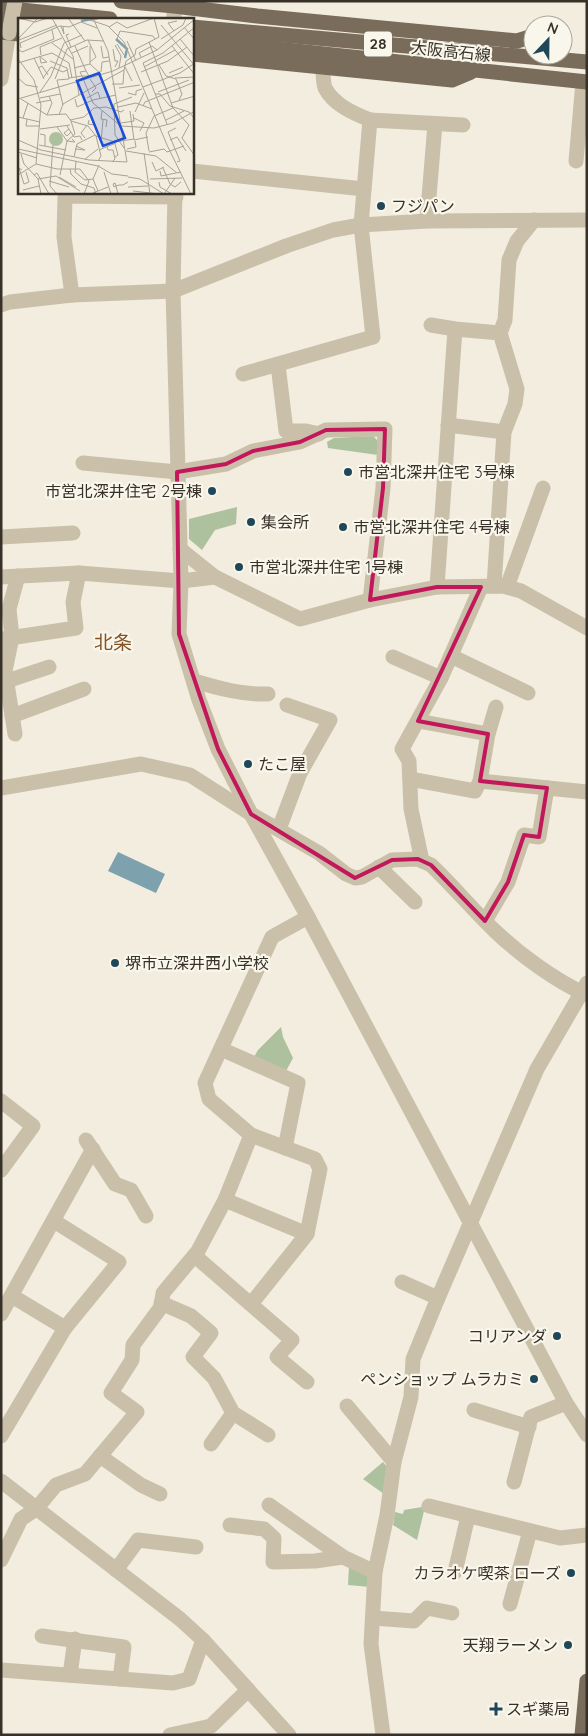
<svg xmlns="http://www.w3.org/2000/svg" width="588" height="1736" viewBox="0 0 588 1736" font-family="Quicksand,'Noto Sans JP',sans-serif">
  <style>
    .green { fill: #adc19e }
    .water { fill: #7ea1ae }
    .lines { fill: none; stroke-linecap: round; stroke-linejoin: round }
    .minor { stroke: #cac0aa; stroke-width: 15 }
    .major { stroke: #796c5b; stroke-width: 15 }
    .minor-bridge { stroke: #cac0aa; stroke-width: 15 }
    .marked { fill: none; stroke: #c2185b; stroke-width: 4; stroke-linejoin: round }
    .poi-dot { fill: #204758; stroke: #f9f6eb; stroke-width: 2 }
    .labels { text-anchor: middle; stroke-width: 4.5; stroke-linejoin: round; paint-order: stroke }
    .shield { fill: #f9f6eb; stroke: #726c63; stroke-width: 1 }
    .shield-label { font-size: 15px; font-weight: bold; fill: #383129 }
    .street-label { font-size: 16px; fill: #383129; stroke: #f9f6eb }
    .poi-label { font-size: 16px; fill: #383129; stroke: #f9f6eb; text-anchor: start }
    .quarter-label { font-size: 19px; fill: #845225; stroke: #f9f6eb }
    .inset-river { fill: none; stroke: #7ea1ae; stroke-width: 2.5 }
    .inset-road { fill: none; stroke: #a8a296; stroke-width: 1 }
    .view { fill: #1d4ed8; fill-opacity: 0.15; stroke: #1d4ed8; stroke-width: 2.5 }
    .inset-edge { fill: none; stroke: #383129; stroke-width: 2.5 }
  </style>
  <rect width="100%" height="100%" fill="#f2edde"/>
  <g class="green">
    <polygon points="373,436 378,441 378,455 328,448 327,442 334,438"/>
    <polygon points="237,507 236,524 215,530 202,550 189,539 189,519"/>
    <polygon points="281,1027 283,1037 293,1058 286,1071 254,1057 258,1050"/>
    <polygon points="383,1462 388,1468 384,1494 363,1479"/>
    <polygon points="422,1507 425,1507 417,1540 393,1525 395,1512 403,1514 404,1510"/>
    <polygon points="349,1566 367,1574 370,1587 348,1585"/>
  </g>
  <polygon class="water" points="118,852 165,874 156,893 108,871"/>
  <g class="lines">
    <g class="minor">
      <polyline points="174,19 174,1"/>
      <polyline points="1,79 9,33"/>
      <polyline points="370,120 463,125"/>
      <polyline points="576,161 583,82"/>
      <polyline points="192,171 364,189"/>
      <polyline points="175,192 173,291 181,581 179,634 199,700 218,749 251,814 308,917 566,1403 587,1435"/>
      <polyline points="427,221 435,124"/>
      <polyline points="72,295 64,237 65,196 176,197"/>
      <polyline points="1,305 10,302 72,295 173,291 286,246 333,230 361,225 427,221 587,220"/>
      <polyline points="431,325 455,329 500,333 517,389 515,404 504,432 494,586"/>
      <polyline points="500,333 505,320 509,260 517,241 534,220"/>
      <polyline points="278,365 286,431 306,431 319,434"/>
      <path d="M243,374L373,337L361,225L370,120C353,113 334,105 325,88C323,82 323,74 323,68"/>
      <polyline points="448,425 504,432"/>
      <polyline points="83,463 177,472 226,464 253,451 300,442 326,430 385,429 383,488 370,600"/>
      <polyline points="1,537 73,533"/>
      <polyline points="180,549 215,577 300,619 370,600 437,587 503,586 521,591 587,628"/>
      <polyline points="1,577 79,573 181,581 215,577"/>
      <polyline points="437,587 455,329"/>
      <polyline points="507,587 543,488"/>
      <polyline points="3,639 76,628 73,602 79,573"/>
      <polyline points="451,656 528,693"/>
      <polyline points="393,657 441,678"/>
      <polyline points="7,681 49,667"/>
      <path d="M194,681C218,688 242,695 268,694"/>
      <polyline points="12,716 84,689"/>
      <polyline points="418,721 488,734"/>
      <polyline points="15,734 5,671 12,637 9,609 18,576"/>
      <polyline points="410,779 475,791 480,781 488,734 496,707"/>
      <polyline points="480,781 587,792"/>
      <path d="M1,788L141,764L190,775L251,814L319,853L346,874L355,878L362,877L392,860L418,859L431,865C453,886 473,910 495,931C520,955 556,981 587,995"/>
      <polyline points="279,829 300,773 330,720 287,705"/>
      <polyline points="422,861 411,809 409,761 402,749 441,678 481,587"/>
      <polyline points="379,867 415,902"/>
      <polyline points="485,921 508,882 524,835 539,837 547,788"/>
      <polyline points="221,1049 298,1083 285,1148"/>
      <polyline points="1,1101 33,1126 1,1170"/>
      <polyline points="86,1140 115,1184 131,1190 146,1216"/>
      <polyline points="225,1200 307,1234"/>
      <polyline points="195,1256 292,1340 277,1357 307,1382"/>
      <polyline points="402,1282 438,1298"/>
      <polyline points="12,1296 65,1328"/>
      <polyline points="161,1303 191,1316 211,1333 193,1357 214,1378 233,1413 268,1435"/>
      <polyline points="251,1304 307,1234 320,1169 315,1159 251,1135 209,1099 205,1083 272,937 308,917"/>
      <polyline points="1,1314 93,1149"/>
      <polyline points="347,1406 394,1462"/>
      <polyline points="474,1410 529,1427"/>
      <polyline points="1,1436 65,1328 119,1262 54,1221"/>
      <polyline points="211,1444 233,1413"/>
      <polyline points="100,1456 141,1485 160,1494"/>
      <polyline points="1,1481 180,1619 203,1640 289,1735"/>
      <polyline points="514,1482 531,1417 566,1403"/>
      <polyline points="269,1505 343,1557 375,1572"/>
      <polyline points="429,1506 560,1538 587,1535"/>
      <polyline points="230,1525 264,1529 274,1538 273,1562 315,1561 343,1557"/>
      <polyline points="1,1560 21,1519 36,1509 56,1485 85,1474 137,1412 111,1393 132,1360 133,1345 161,1307 163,1293 198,1251 225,1200 251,1135"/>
      <polyline points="116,1570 138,1540 196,1547"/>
      <polyline points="455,1572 468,1516"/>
      <polyline points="510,1604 530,1531"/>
      <polyline points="373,1618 414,1621 427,1608 452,1613"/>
      <polyline points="42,1636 124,1647 120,1679"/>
      <polyline points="1,1670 173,1683 189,1679 203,1640"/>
      <polyline points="70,1675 75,1639"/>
      <polyline points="170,1735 211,1726 248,1690"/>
      <polyline points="383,1735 371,1644 375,1572 387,1515 394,1462 411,1397 413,1359 438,1298 537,1069 587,983"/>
    </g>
    <g class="major">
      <polyline points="121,1 174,6 257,16 517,41 533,36"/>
      <polyline points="1,8 110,19"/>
      <polyline points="1,19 19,21"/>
      <polyline points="192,27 587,62"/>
      <polyline points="1,32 19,34"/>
      <polyline points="192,40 587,82"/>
      <polyline points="192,54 452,80 471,72"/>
      <polyline points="582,1735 587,1681"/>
    </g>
    <polyline class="minor-bridge" points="9,33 15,1"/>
  </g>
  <path class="marked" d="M385,429L383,488L370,600L437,587H481L418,721L488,734L480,781L547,788L539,837L524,835L508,882L485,921L431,865L418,859L392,860L355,878L251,814L218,749L179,634L177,472L226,464L253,451L300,442L326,430Z"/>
  <g class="poi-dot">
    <circle cx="381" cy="206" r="5"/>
    <circle cx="348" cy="472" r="5"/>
    <circle cx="212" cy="491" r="5"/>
    <circle cx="251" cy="522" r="5"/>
    <circle cx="343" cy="527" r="5"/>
    <circle cx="239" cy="567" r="5"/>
    <circle cx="248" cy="764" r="5"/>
    <circle cx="115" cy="963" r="5"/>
    <circle cx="557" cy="1336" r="5"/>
    <circle cx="534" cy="1379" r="5"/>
    <circle cx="571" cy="1573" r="5"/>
    <circle cx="568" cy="1645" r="5"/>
    <path d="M493.5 1701.5h5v5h5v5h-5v5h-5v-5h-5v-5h5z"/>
  </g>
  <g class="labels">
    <rect class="shield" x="364" y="31.5" width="28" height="25" rx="4"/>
    <g class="shield-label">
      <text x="378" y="49">28</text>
    </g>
    <g class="street-label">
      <text transform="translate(451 51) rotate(6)" y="6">大阪高石線</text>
    </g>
    <g class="poi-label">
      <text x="391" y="212">フジパン</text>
      <text x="358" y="478">市営北深井住宅 3号棟</text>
      <text x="202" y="497" text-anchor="end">市営北深井住宅 2号棟</text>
      <text x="261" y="528">集会所</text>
      <text x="353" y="533">市営北深井住宅 4号棟</text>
      <text x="249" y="573">市営北深井住宅 1号棟</text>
      <text x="258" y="770">たこ屋</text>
      <text x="125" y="969">堺市立深井西小学校</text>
      <text x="547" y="1342" text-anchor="end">コリアンダ</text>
      <text x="524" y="1385" text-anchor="end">ペンショップ ムラカミ</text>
      <text x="561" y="1579" text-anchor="end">カラオケ喫茶 ローズ</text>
      <text x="558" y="1651" text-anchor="end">天翔ラーメン</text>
      <text x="506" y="1715">スギ薬局</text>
    </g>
    <g class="quarter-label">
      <text x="113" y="649">北条</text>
    </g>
  </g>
  <g transform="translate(18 18)">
    <rect width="176" height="176" fill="#f2edde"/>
    <path d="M31 121a7 7 0 1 1 14 0a7 7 0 1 1-14 0Z" fill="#adc19e"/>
    <path class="inset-river" d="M63,3L80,0M98,21L109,31L107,40"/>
    <path class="inset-road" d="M0,0L17,4L30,0M34,0L55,38L61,77M50,0L67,23M66,0L90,8L106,24L149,127L173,176M143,7L177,48M43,8L46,16L45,9M91,9L99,4L109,10L136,0M166,9L177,22M156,13L150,5L159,3M51,16L48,17L53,29M0,21L20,0M99,21L102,13L135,18L137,21M143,21L165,7L168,0M162,21L177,39M1,22L39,7M70,22L78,39L72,44M109,23L118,43M131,24L155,90L171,107L164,120L177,138M34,25L55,41M99,26L108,40M97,27L103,38L101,50M57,28L68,53M72,28V46L83,56M83,28L85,40L91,39M154,28L177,57M3,30L2,25L42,8L51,9L63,4L79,10M0,31L4,34L36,21L34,12M95,31L97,43H100L97,49M54,35L70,28M23,37L22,29L44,20M21,38L29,44L23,45L22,40M123,39L121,35L134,28L139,32M16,40L26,61M0,41L16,62L23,87L18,146L0,157M32,43L49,50L51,61L39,62L45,87M0,45L34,35L51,45L54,60M141,47L148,58L158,61L164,76L161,82M107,49L114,63M126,49L157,32M20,50L24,48L30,57M56,50L72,46M68,53L71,58H64L62,54ZM83,54L84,44L91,43M123,54L150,43L169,29M151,55L165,49M93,59L106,52L108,43L117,37L118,31L141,19L136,0M0,60L8,67L20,69M25,60L33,49L45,54L49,52M51,60L64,58L75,85L103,108M157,60L177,59M37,61L49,31L69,22L86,23M72,61L78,70L74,74M94,66H105L106,52M125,69L162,55L177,45M101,70L122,67M22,74L33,58L46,25L64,17M140,74L171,62M110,75L118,77V73L124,71M137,76H142L152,88L171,94L177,101M22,80L42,76M69,80L80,74L82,80M0,81L95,53L139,32L177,1M3,81L29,97L48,96L53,103L70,108L78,118L97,124L116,121M57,81L59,89L75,82M75,82L98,77M18,85L33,82M153,85L177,78M125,88L127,84L177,64M100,89L118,85L134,91M84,93L83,101L89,102L88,109M112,93L116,122L130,119M117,94L126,75M29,97L34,85L31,78M41,97L45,86L93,59M0,99L22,104M5,100L10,85M116,100L126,105L122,113M9,101L8,108H22M52,102L66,99L76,90L88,89L103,94L106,92M71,102L70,106L77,107L74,104M148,102L166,93M103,105L116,103L115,96M149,106L125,45L145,35L177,9M49,108L56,119L62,118L64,122M103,108L136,110L155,105L177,93M39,109L49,123L57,124L54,121M158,110L150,114L162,143L159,144M22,111L52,107M51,111L46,115L49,118L53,114M22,116L27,117V128M78,118L83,138L80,143M67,120L63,115L69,107M0,122L23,132L71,142L109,144L90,33L75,0M152,122L159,119L168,133M83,124L85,102M21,127L48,132M35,127L32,168L39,176M89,128L90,132H95L97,141L94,144M106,130L97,117L96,86L114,79M0,131L80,148L94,156L110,158M57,131L67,132L58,128M109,131L118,129L117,123M81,132L98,125M108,133L138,138L159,155L163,154M131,133L128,115L136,98L155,90M0,134L19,140M131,134L146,131L149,134L166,128M126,135L132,176M3,136L6,146L20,161L23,176M56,139L59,126L77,117M97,139L100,137L97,126M67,141L80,131M58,143L57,154L67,162L75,161M134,144L138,153L146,149M18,146L39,151H62L71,163L66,176M145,150L152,166L157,169L163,164M52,151L53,156L63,166L76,170L78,176M4,152L1,150L6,166L11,164L8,154M142,153L143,158L158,155M86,154L93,176M16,157L19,155L31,176M42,157L49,123L57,116L53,103M41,159L58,169M110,159L122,161L146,176M20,161L38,158L62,173M132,161L164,160M31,163L51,169M141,164L142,169L154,176M110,169L130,168M5,172L21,168M80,173L75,161L81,147M115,173L141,176M75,175L90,169M100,176L98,168L97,165L95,166L96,169L98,168L101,167H105L110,164M146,176L157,160"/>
    <path class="view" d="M81,55L107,120L85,128L59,63Z"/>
    <rect width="176" height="176" class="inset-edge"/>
  </g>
  <rect width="588" height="1736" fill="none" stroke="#383129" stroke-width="5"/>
  <g transform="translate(548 40) rotate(22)"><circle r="24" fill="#f9f6eb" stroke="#aca79d"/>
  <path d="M0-4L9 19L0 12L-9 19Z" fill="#204758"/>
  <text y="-8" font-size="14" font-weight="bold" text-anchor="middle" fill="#383129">N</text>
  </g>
</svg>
